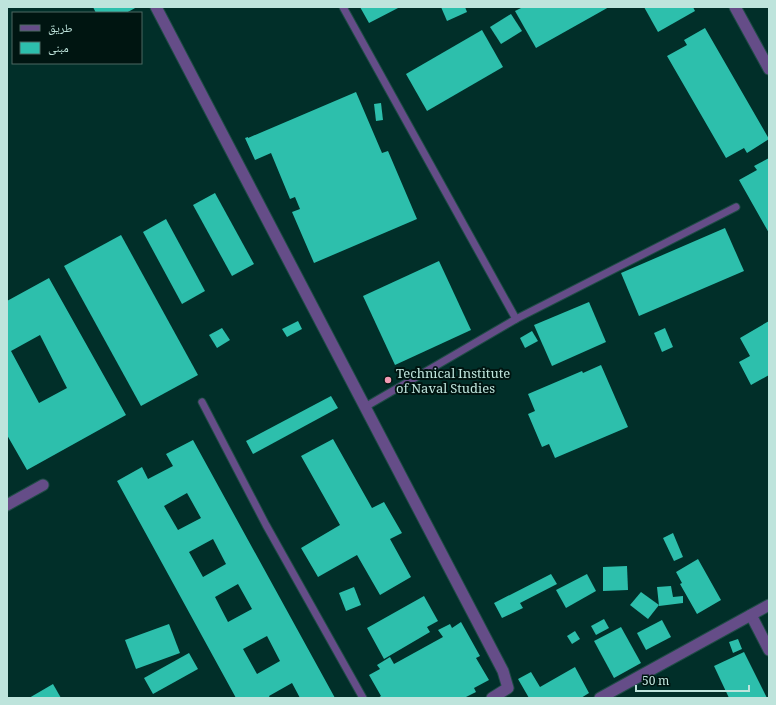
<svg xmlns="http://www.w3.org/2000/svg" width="776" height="705" viewBox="0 0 776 705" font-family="Georgia,'Noto Naskh Arabic',serif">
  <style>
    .building { fill: #2dbfac; fill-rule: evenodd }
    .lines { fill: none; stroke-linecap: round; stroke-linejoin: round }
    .service-casing { stroke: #1f4c46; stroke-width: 9 }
    .minor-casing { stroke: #1f4c46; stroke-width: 13 }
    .service { stroke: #654d88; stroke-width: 7 }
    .minor { stroke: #654d88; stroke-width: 11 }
    .poi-dot { fill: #f19ab2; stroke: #001511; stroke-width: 1.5 }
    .labels { text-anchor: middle; stroke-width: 4; stroke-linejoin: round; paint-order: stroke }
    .poi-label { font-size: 13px; fill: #bee4dc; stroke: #001511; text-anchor: start }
  </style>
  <rect width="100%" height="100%" fill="#012f29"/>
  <g class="building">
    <polygon points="93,7 137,7 126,13 96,13"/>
    <polygon points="360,7 400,7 369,23"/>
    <polygon points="441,7 465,7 467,12 447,21"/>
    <polygon points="523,7 609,7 536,48 515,11"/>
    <polygon points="644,7 693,7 695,11 658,32"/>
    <polygon points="511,14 522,31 501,44 490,27"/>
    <polygon points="705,28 769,139 747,153 744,148 726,158 667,56 687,45 684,40"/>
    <polygon points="482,30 503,67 427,111 406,74"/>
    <polygon points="356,92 382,153 388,151 417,219 314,263 292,212 300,209 295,197 290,199 271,153 255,160 245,138 248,137 248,138"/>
    <polygon points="381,103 383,120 376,121 374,104"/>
    <polygon points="769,158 769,233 739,180 757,170 754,166"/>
    <polygon points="215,193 254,264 232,276 193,205"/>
    <polygon points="166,219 205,291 182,304 143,232"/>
    <polygon points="725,228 744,271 639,316 621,273"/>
    <polygon points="121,235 198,375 141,406 64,266"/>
    <polygon points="439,261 471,330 395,365 363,296"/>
    <path d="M49,278L126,415L27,470L7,435V301ZM40,335L67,388L39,403L11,351Z"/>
    <polygon points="589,302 606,342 552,366 534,325"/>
    <polygon points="298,321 302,329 287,337 282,329"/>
    <polygon points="769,321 769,375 751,385 739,362 750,356 740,338"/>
    <polygon points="222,328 230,340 217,348 209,335"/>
    <polygon points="665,328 673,347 662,352 654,333"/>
    <polygon points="532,331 538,341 525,348 520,338"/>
    <polygon points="601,365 628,427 555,458 549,444 542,447 528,414 535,411 528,394 582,371 583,373"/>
    <polygon points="331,396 338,408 253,454 246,441"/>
    <polygon points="333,439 372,508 384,502 402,533 390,539 411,577 380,595 357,555 318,577 301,548 340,525 301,456"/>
    <path d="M193,440L335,698H300L292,683L269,696L270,698H236L117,481L142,467L148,479L173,466L166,454ZM187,493L201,518L178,530L164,506ZM213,539L226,564L203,577L189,552ZM238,584L252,609L228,622L215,597ZM267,636L280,661L257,674L243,649Z"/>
    <polygon points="673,533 683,557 674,561 663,538"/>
    <polygon points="698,559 721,600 697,614 680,584 682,583 676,572"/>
    <polygon points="627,566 628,590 603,591 603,567"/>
    <polygon points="551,574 557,584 520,603 523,608 502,618 494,603"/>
    <polygon points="587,574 596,591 566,608 556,590"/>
    <polygon points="671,586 673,597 683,596 683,603 659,606 657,587"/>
    <polygon points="354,587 361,605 346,611 339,593"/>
    <polygon points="641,592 659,605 648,619 630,605"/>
    <polygon points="424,596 438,621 427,627 430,632 384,659 367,628"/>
    <polygon points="604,619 609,628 596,635 591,626"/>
    <polygon points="662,620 671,637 646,650 637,633"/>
    <polygon points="461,622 480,656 476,658 489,680 474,688 476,692 464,698 378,698 381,696 369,675 380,669 377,665 390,657 394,664 443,637 438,630 450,624 452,628"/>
    <polygon points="169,624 180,653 136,669 125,640"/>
    <polygon points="621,627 641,663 614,678 594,641"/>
    <polygon points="575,631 580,639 572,644 567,636"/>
    <polygon points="738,639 742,649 733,653 729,642"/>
    <polygon points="744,652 767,698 729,698 714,666"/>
    <polygon points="189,653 198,669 153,694 144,678"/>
    <polygon points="575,667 589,693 581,698 529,698 518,679 531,672 540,687"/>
    <polygon points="53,684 61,698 29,698"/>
  </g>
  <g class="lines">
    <defs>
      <g id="service">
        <polyline points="343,7 516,319 736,207"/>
        <polyline points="202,402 266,525 363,698"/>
        <polyline points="365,407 516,319"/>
      </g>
      <g id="minor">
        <polyline points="156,7 503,671 508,688 492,698"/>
        <polyline points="735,7 769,69"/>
        <polyline points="7,505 43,485"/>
        <polyline points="751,615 769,650"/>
        <polyline points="600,698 769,605"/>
      </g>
    </defs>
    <use href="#service" class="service-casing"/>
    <use href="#minor" class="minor-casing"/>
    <use href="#service" class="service"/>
    <use href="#minor" class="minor"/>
  </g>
  <circle class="poi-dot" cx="388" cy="380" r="4"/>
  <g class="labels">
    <g class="poi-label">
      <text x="396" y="378">Technical Institute<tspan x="396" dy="15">of Naval Studies</tspan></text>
    </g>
  </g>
  <rect width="776" height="705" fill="none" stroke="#bee4dc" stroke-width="16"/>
  <rect x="12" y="12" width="130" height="52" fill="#001511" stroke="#4c6862"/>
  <rect x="20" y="25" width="20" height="6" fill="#654d88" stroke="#4c6862"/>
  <text x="48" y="32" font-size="12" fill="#bee4dc">طريق</text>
  <rect x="20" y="42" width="20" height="12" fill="#2dbfac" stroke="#4c6862"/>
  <text x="48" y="52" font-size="12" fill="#bee4dc">مبنى</text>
  <path d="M636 685v6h113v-6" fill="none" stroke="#bee4dc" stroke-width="2"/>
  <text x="642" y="685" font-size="12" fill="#bee4dc" stroke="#001511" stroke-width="3" paint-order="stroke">50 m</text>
</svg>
